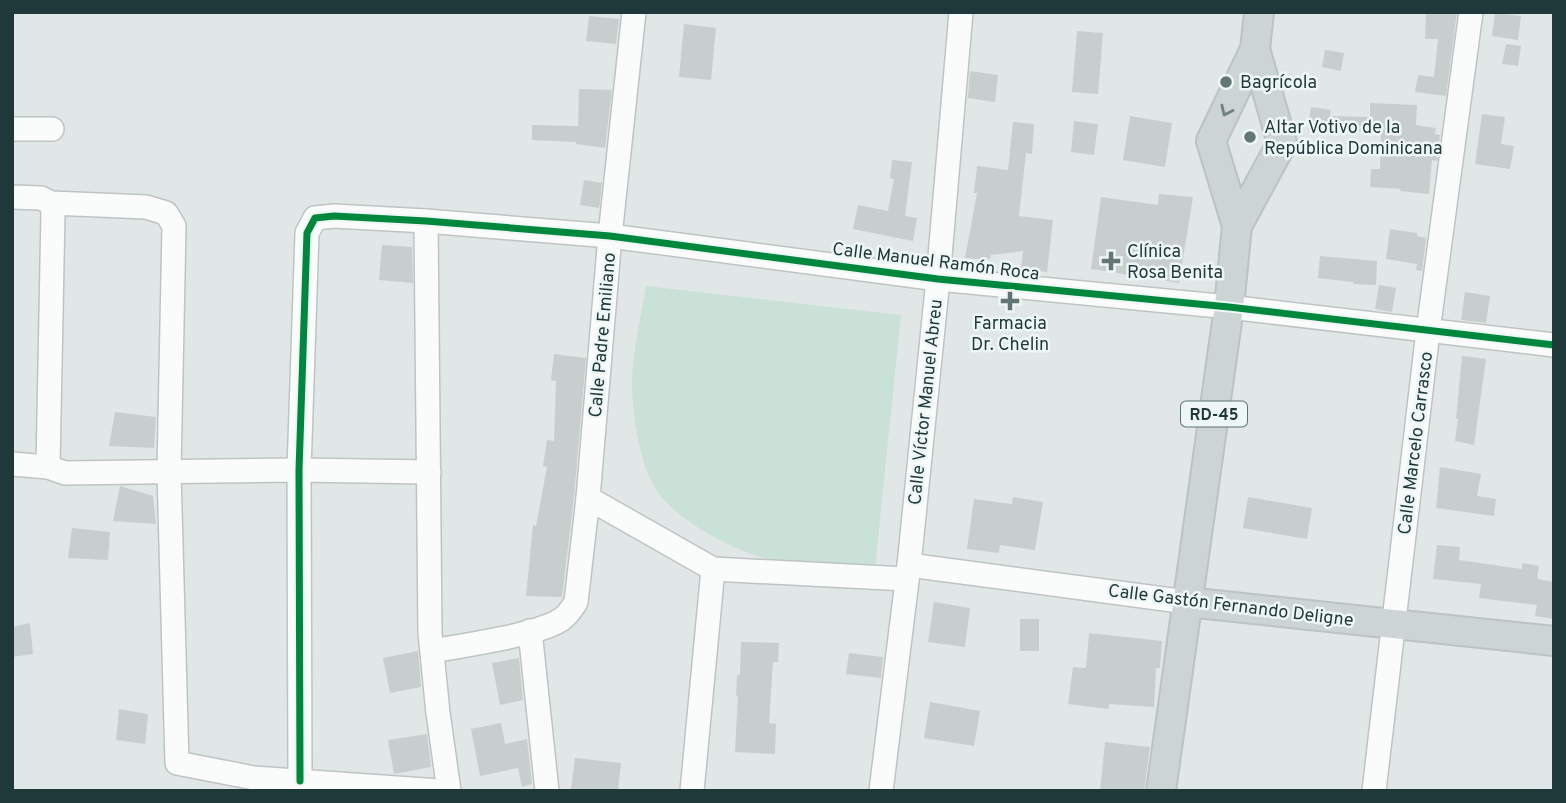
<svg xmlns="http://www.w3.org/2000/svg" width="1566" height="803" viewBox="0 0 1566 803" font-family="Overpass,sans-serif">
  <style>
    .green { fill: #c9e1d7 }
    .building { fill: #c8cecd }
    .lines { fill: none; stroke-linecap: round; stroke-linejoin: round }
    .minor-casing { stroke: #bec4c3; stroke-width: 26 }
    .major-casing { stroke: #bbc3c4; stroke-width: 32 }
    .minor { stroke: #fafbfb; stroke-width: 23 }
    .major { stroke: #ccd4d4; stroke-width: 28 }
    .cycleway-casing { stroke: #eef7f5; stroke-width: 11 }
    .cycleway { stroke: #00873e; stroke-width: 7 }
    .oneway { stroke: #6d7f7f }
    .poi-dot { fill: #637676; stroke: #eef7f5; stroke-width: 2.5 }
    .labels { text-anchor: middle; stroke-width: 5; stroke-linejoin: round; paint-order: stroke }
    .shield { fill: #eef7f5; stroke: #5d7272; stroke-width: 2 }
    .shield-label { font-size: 16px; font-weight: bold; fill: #1f393a }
    .poi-label { font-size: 18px; fill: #1f393a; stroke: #eef7f5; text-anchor: start }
    .street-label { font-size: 18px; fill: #1f393a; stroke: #eef7f5 }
  </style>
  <rect width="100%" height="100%" fill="#e1e7e6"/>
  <path class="green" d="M646,286L901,315L875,568C836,566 795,567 758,556C723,545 667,515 651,481C638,452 632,412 632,381C633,350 641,317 646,286Z"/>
  <g class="building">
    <polygon points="1426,12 1457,12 1446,96 1415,92 1418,75 1434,77 1438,39 1425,39"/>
    <polygon points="1495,13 1521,16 1518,40 1492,36"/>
    <polygon points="589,16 619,19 616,44 586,41"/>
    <polygon points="684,24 716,28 711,80 679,77"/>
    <polygon points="1077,31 1103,33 1098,94 1072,92"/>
    <polygon points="1506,44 1521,46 1518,66 1502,64"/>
    <polygon points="1325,50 1344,53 1341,71 1322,67"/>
    <polygon points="970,71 998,75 995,102 968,98"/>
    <polygon points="579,89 612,90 605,148 576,144 576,142 532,140 532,125 578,126"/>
    <polygon points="1370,103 1417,105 1416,125 1436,128 1435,134 1440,135 1437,161 1432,160 1429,194 1400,191 1401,189 1370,187 1371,169 1380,169 1381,132 1328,130 1328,132 1308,130 1311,107 1331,110 1330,116 1370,117"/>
    <polygon points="1482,114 1505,117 1501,144 1514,146 1510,169 1475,164"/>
    <polygon points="1130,116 1172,123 1165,167 1123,160"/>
    <polygon points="1074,121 1098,124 1094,155 1071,152"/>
    <polygon points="1013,122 1034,124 1032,154 1026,153 1019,216 1053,220 1047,272 1021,269 1023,251 991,255 989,260 965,258 977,193 974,193 977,166 1008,170"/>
    <polygon points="892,160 912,162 905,216 917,218 913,241 853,229 858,205 888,211 894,179 890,178"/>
    <polygon points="584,180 602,183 599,208 580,205"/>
    <polygon points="1159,194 1193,197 1179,283 1091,269 1101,197 1158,205"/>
    <polygon points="1390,229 1417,233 1417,236 1426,238 1422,271 1416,270 1417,264 1386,259"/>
    <polygon points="382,245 412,247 413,283 379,280"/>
    <polygon points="1320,256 1377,261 1376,285 1353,284 1353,282 1318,278"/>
    <polygon points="1379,285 1396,288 1392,312 1375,309"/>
    <polygon points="1465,292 1490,296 1486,323 1461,320"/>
    <polygon points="554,354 586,358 574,497 562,597 526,596 533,525 536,526 547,467 543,466 547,440 554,441 556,381 551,380"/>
    <polygon points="1462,356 1486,359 1474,445 1455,441 1458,419 1456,419"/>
    <polygon points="115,412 156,417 154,448 109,446"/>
    <polygon points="1440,467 1481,474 1477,496 1496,499 1494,516 1436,508"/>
    <polygon points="120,486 153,496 156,524 113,521"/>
    <polygon points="1013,497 1043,502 1035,550 1000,545 999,553 967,549 974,499 1012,504"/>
    <polygon points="1248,497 1312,508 1307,539 1243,528"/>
    <polygon points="72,528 110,532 108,560 68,558"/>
    <polygon points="1437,545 1460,547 1459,560 1522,569 1522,563 1539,566 1537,579 1554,582 1554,619 1535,616 1537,605 1479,598 1481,584 1433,579"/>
    <polygon points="934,602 970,608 965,647 928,642"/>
    <rect x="1020" y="619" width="19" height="32"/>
    <polygon points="30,623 33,654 12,657 12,627"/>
    <polygon points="1089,633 1162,641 1160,668 1156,668 1154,707 1109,704 1108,709 1068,704 1073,667 1086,668"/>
    <polygon points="741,642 779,643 778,662 773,662 769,723 776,724 775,754 735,752 738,696 736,696 737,675 740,675"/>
    <polygon points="418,651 421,687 390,693 383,658"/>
    <polygon points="849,653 883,657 881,678 846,674"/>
    <polygon points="519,658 523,700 500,705 492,663"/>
    <polygon points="930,702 980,711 974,746 924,738"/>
    <polygon points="119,709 148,714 145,744 116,740"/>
    <polygon points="501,723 505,744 527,739 532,784 522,787 518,768 480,776 471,729"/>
    <polygon points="427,734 431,767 394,774 388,740"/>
    <polygon points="1105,742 1150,747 1144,791 1100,791"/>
    <polygon points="575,758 621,763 618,791 571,789"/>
  </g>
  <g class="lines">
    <defs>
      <g id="minor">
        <polyline points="12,129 52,129"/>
        <polyline points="12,197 41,198 51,203 146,207 166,213 174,226 169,472 177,763 254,778 439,791"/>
        <polyline points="51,203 53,212 48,467 65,473 299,470 429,472"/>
        <polyline points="426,221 430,633 438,713 449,791"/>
        <polyline points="12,464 48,467"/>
        <polyline points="588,498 713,569 906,579"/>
        <polyline points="909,565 1187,602"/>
        <polyline points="530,631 547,791"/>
        <path d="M433,651C464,645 539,635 562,619C569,614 572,608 576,602L588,498L610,236L634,12"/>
        <polyline points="300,781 299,470 307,233 315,218 334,216 426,221 610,236 938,279 1229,307 1554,345"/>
        <polyline points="692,791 713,569"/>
        <polyline points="881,791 909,565 938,279 961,12"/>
        <polyline points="1374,791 1428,331 1471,12"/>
      </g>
      <g id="major">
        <polyline points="1237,226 1282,143 1255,49"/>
        <polyline points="1187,602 1554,641"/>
        <polyline points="1161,791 1229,307 1237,226 1211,141 1255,49 1259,12"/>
      </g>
    </defs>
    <use href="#minor" class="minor-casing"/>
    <use href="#major" class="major-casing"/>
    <use href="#minor" class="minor"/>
    <use href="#major" class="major"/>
    <defs>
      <polyline id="cycleway" points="300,781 299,470 307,233 315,218 334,216 426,221 610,236 938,279 1229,307 1554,345"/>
    </defs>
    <use href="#cycleway" class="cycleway-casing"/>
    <use href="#cycleway" class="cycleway"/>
  </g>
  <defs><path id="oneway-chevron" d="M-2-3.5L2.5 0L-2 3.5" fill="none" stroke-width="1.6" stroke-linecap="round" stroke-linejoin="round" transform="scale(1.75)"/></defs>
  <use class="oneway" href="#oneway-chevron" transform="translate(1226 111) rotate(115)"/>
  <g class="poi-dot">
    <circle cx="1226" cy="82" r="7"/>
    <circle cx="1250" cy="137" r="7"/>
    <path d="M1107.5 250.5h7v7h7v7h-7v7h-7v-7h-7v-7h7z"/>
    <path d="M1006.5 290.5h7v7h7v7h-7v7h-7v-7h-7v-7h7z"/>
  </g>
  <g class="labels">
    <rect class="shield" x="1181" y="401.5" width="66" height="25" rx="5"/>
    <g class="shield-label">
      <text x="1214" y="420">RD-45</text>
    </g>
    <g class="poi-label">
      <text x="1240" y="88">Bagrícola</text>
      <text x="1264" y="133">Altar Votivo de la<tspan x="1264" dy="21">República Dominicana</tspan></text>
      <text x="1127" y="257">Clínica<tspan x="1127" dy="21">Rosa Benita</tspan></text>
      <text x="1010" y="329" text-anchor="middle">Farmacia<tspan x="1010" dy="21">Dr. Chelin</tspan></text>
    </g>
    <g class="street-label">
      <text transform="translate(936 261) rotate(7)" y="6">Calle Manuel Ramón Roca</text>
      <text transform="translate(602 335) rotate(-85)" y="6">Calle Padre Emiliano</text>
      <text transform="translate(925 402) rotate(-84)" y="6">Calle Víctor Manuel Abreu</text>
      <text transform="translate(1415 443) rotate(-83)" y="6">Calle Marcelo Carrasco</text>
      <text transform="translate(1231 605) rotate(7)" y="6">Calle Gastón Fernando Deligne</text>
    </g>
  </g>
  <rect width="1566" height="803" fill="none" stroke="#1f393a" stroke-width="28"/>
</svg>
